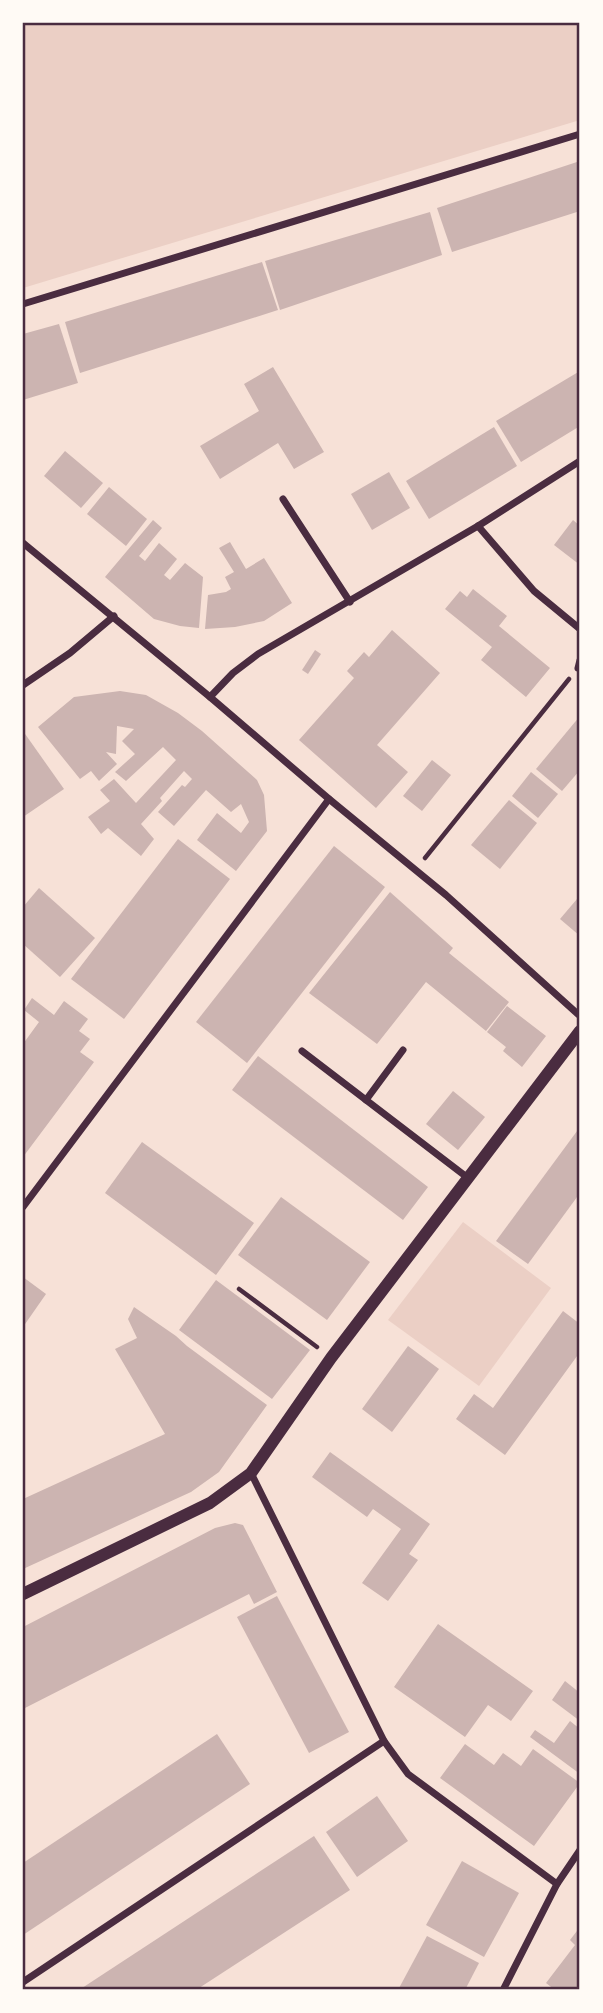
<svg xmlns="http://www.w3.org/2000/svg" width="603" height="2013" viewBox="0 0 603 2013" font-family="Arial,sans-serif">
  <style>
    .green { fill: #ebcfc5 }
    .building { fill: #ccb4b1 }
    .lines { fill: none; stroke-linecap: round; stroke-linejoin: round }
    .path { stroke: #4a2c40; stroke-width: 4.5 }
    .minor { stroke: #4a2c40; stroke-width: 7 }
    .tertiary { stroke: #4a2c40; stroke-width: 12 }
    .neatline { fill: none; stroke: #4a2c40; stroke-width: 2.5 }
  </style>
  <rect width="100%" height="100%" fill="#f7e1d7"/>
  <g class="green">
    <polygon points="23,23 580,23 580,120 23,288"/>
    <polygon points="463,1222 551,1288 479,1386 388,1320"/>
  </g>
  <g class="building">
    <polygon points="580,161 580,211 452,252 437,208"/>
    <polygon points="430,212 442,255 280,310 265,261"/>
    <polygon points="262,262 278,310 80,373 65,322"/>
    <polygon points="59,324 78,383 23,400 23,334"/>
    <polygon points="273,367 324,452 294,469 278,443 220,479 200,446 259,411 244,384"/>
    <polygon points="580,371 580,426 521,462 496,421"/>
    <polygon points="494,427 517,466 429,519 406,481"/>
    <polygon points="65,451 103,483 81,508 44,476"/>
    <polygon points="389,472 410,508 372,530 351,494"/>
    <polygon points="109,487 147,519 126,546 87,514"/>
    <polygon points="153,520 162,528 139,556 145,561 159,543 177,559 164,575 170,580 185,563 203,577 199,628 180,626 154,619 105,577"/>
    <polygon points="573,520 580,526 580,565 554,545"/>
    <polygon points="230,542 246,569 264,558 292,603 264,621 235,627 205,629 208,595 226,592 231,589 225,577 234,572 219,548"/>
    <polygon points="473,589 507,616 499,626 550,668 526,697 481,660 492,647 445,609 460,591 467,597"/>
    <polygon points="392,630 440,673 377,745 408,772 376,808 299,740 354,678 347,671 364,652 369,657"/>
    <polygon points="315,650 321,654 308,674 302,670"/>
    <polygon points="120,691 146,695 178,713 202,731 257,780 264,795 267,831 236,871 197,840 217,813 241,833 249,822 241,804 231,812 206,790 174,826 158,812 182,785 185,787 192,779 184,771 160,798 162,801 141,824 154,839 141,856 108,828 101,834 88,817 110,801 100,790 114,779 136,803 176,760 163,747 126,781 115,772 135,754 122,741 134,729 117,726 116,754 106,752 117,764 99,781 91,771 80,779 38,727 74,697"/>
    <polygon points="580,716 580,770 562,791 536,769"/>
    <polygon points="23,731 64,789 23,817"/>
    <polygon points="432,760 451,775 422,811 403,796"/>
    <polygon points="531,772 558,794 538,818 512,796"/>
    <polygon points="509,800 537,823 500,869 471,845"/>
    <polygon points="178,839 230,879 124,1019 71,979"/>
    <polygon points="334,846 385,887 247,1063 196,1022"/>
    <polygon points="39,888 95,938 60,977 23,944 23,907"/>
    <polygon points="390,892 453,948 449,953 509,1002 486,1031 426,982 377,1044 309,993"/>
    <polygon points="577,899 580,902 580,936 560,919"/>
    <polygon points="32,998 54,1015 64,1001 88,1019 79,1031 90,1039 80,1052 94,1062 23,1157 23,1044 39,1022 24,1010"/>
    <polygon points="507,1006 546,1036 522,1067 503,1051 506,1047 487,1032"/>
    <polygon points="258,1056 428,1187 403,1220 232,1090"/>
    <polygon points="453,1091 485,1117 458,1150 426,1124"/>
    <polygon points="580,1127 580,1193 528,1264 496,1241"/>
    <polygon points="142,1142 254,1223 216,1275 105,1193"/>
    <polygon points="281,1197 370,1262 327,1320 238,1255"/>
    <polygon points="23,1277 46,1294 23,1327"/>
    <polygon points="216,1280 310,1350 272,1399 179,1330"/>
    <polygon points="134,1307 176,1336 187,1346 267,1405 219,1472 191,1492 23,1569 23,1499 165,1434 115,1349 137,1338 128,1319"/>
    <polygon points="563,1311 580,1324 580,1352 505,1455 456,1419 474,1394 493,1408"/>
    <polygon points="408,1346 439,1369 392,1432 362,1409"/>
    <polygon points="330,1452 430,1524 409,1554 418,1560 388,1601 362,1583 401,1529 373,1509 367,1517 312,1477"/>
    <polygon points="235,1523 243,1525 277,1592 254,1604 249,1594 23,1709 23,1627 215,1528"/>
    <polygon points="277,1596 349,1732 309,1753 237,1617"/>
    <polygon points="438,1624 533,1691 511,1721 488,1705 465,1737 394,1687"/>
    <polygon points="565,1681 580,1693 580,1721 552,1700"/>
    <polygon points="570,1721 580,1729 580,1774 530,1737 535,1730 554,1743"/>
    <polygon points="217,1734 250,1784 23,1935 23,1863"/>
    <polygon points="465,1744 494,1765 503,1753 521,1766 533,1749 580,1783 534,1846 440,1778"/>
    <polygon points="377,1796 408,1841 357,1877 326,1832"/>
    <polygon points="314,1836 350,1890 196,1990 79,1990"/>
    <polygon points="462,1861 519,1893 484,1957 426,1925"/>
    <polygon points="580,1927 580,1990 555,1990 546,1983 575,1945 570,1940"/>
    <polygon points="427,1936 479,1963 465,1990 398,1990"/>
  </g>
  <g class="lines">
    <g class="path">
      <polyline points="425,858 569,679"/>
      <polyline points="239,1289 317,1347"/>
    </g>
    <g class="minor">
      <polyline points="23,304 580,134"/>
      <polyline points="283,499 350,602"/>
      <polyline points="478,526 534,591 580,629"/>
      <polyline points="23,543 210,697 329,799 446,895 580,1016"/>
      <polyline points="578,668 580,660"/>
      <polyline points="23,685 70,653 114,616"/>
      <polyline points="210,697 233,673 258,654 478,526 580,461"/>
      <polyline points="302,1051 468,1178"/>
      <polyline points="366,1100 403,1050"/>
      <polyline points="23,1207 329,799"/>
      <polyline points="251,1473 384,1741 408,1774 557,1884"/>
      <polyline points="23,1982 384,1741"/>
      <polyline points="503,1990 557,1884 580,1850"/>
    </g>
    <polyline class="tertiary" points="23,1594 210,1503 251,1473 331,1358 580,1031"/>
  </g>
  <rect width="603" height="2013" fill="none" stroke="#fffaf5" stroke-width="49"/>
  <rect x="24" y="24" width="554" height="1964" class="neatline"/>
</svg>
